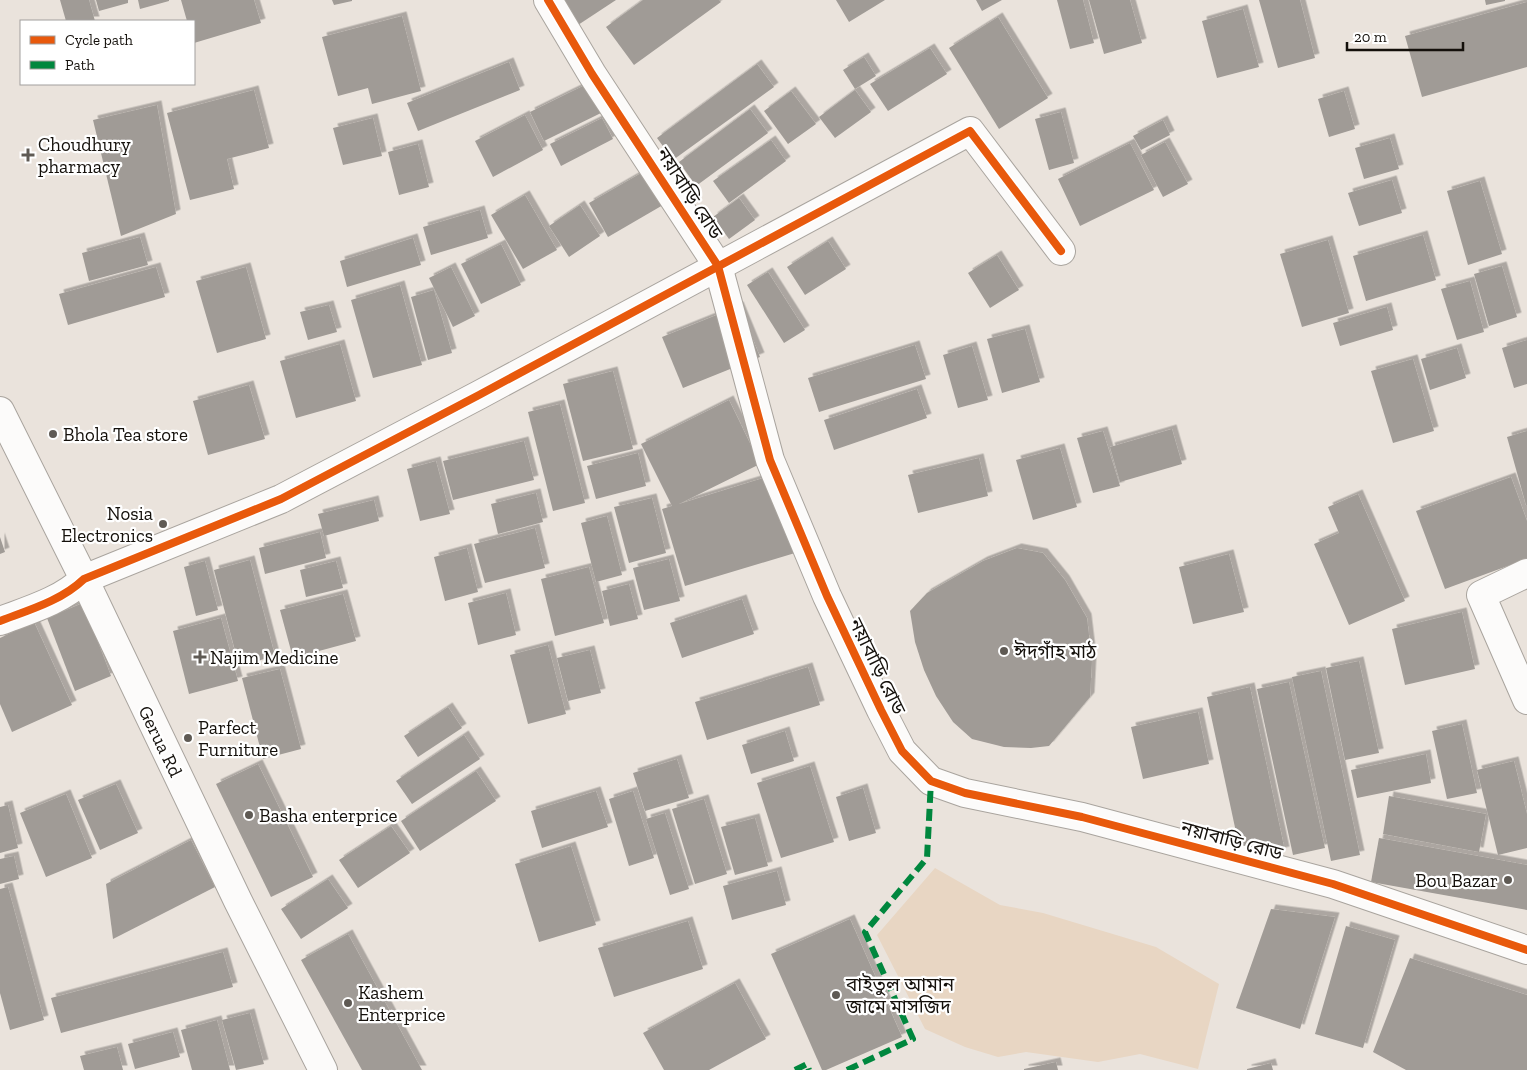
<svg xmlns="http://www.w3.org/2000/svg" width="1527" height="1070" viewBox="0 0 1527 1070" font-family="'Zilla Slab','Noto Sans Bengali',serif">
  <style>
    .green { fill: #e8d6c3 }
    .building { fill: #a09b96; filter: url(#shadow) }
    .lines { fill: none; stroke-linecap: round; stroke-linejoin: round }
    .street-casing { stroke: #a9a49e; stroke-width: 30 }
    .street { stroke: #fcfbfa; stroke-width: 28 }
    .quiet { stroke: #00873e; stroke-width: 6; stroke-dasharray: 12 6; stroke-linecap: butt }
    .cycleway-casing { stroke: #fff; stroke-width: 11 }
    .cycleway { stroke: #e8590c; stroke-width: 8 }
    .poi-dot { fill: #5f5a54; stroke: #fff; stroke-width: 2 }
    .labels { text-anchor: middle; stroke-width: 4.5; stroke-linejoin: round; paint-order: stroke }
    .poi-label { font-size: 19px; fill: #14100b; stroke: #fff; text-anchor: start }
    .street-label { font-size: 19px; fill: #14100b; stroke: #fff }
  </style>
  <defs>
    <filter id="shadow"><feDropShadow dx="4.5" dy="-4.5" stdDeviation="0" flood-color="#0004"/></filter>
  </defs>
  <rect width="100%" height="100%" fill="#eae3dc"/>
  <polygon class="green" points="935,868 1000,905 1043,913 1156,947 1219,984 1198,1069 1140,1054 1098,1062 1026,1052 998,1057 965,1047 925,1029 877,935"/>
  <g class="building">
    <polygon points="60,0 89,0 95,21 66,21"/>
    <polygon points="96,0 128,0 128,3 99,11"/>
    <polygon points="138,0 169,0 169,1 140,9"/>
    <polygon points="181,0 254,0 261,23 194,43 194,21 187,21"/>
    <polygon points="332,0 352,0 352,1 334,5"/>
    <polygon points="561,0 616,0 578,25"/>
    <polygon points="643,0 719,0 721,2 634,65 606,27"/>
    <polygon points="836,0 885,0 849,22"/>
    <polygon points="976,0 1002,0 982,11"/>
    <polygon points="1057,0 1083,0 1094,43 1070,49"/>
    <polygon points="1089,0 1130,0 1142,43 1104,54"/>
    <polygon points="1259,0 1300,0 1315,58 1278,68"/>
    <polygon points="1485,0 1505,0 1505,1 1486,5"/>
    <polygon points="1527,2 1527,67 1422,97 1405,36"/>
    <polygon points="1243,9 1259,67 1217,78 1202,21"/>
    <polygon points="402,16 421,91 372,104 368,88 338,96 322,37"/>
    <polygon points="998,17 1048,98 999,129 949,48"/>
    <polygon points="930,48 947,74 888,111 870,84"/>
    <polygon points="864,57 876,76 855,89 843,70"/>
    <polygon points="509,62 520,90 418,131 407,103"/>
    <polygon points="757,64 774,87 673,160 657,138"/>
    <polygon points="589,83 603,112 544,141 530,112"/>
    <polygon points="254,90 269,148 227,159 234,189 190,200 167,113"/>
    <polygon points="855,90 871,112 835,138 819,117"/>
    <polygon points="791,91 816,124 788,144 764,111"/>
    <polygon points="1344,91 1355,129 1329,137 1318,99"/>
    <polygon points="157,105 176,214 121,236 93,120"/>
    <polygon points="750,109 768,133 696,186 679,162"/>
    <polygon points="1061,112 1074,163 1049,170 1035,119"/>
    <polygon points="525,115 543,150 493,177 475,141"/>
    <polygon points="373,118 382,156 343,165 333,128"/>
    <polygon points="602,118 613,139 561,166 550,144"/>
    <polygon points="1163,120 1170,135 1141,150 1133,136"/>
    <polygon points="1390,138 1399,169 1364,179 1355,148"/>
    <polygon points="771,140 786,161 729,203 713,181"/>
    <polygon points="1165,142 1188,184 1163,197 1141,155"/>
    <polygon points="1130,143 1154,190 1080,226 1058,179"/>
    <polygon points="418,144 429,187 399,195 388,152"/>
    <polygon points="643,172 663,205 608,237 589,203"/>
    <polygon points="1392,180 1402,213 1359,226 1348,193"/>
    <polygon points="1480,181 1502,254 1468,265 1447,191"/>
    <polygon points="525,195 557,250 523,269 491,215"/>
    <polygon points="739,198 755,220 729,239 713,217"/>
    <polygon points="580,205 600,236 569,257 549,226"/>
    <polygon points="480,210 488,238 431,255 423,227"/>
    <polygon points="1423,235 1436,280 1366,301 1353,256"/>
    <polygon points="140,237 148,265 89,281 82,253"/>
    <polygon points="413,238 421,265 347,287 340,261"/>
    <polygon points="1328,240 1349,313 1302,327 1280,254"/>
    <polygon points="828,241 846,269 805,295 787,267"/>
    <polygon points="501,244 521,285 481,304 461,264"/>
    <polygon points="997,255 1019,290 990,308 968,273"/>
    <polygon points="1502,266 1517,317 1489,326 1474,274"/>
    <polygon points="156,267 165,297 68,325 59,294"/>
    <polygon points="246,267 266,339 217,353 196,281"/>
    <polygon points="451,267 475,316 453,327 429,278"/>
    <polygon points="768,272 805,330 784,343 747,285"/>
    <polygon points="1470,281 1484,332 1457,340 1441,289"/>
    <polygon points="400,285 422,365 373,378 351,300"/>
    <polygon points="434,290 452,353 428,360 411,297"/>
    <polygon points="329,305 337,332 308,340 300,312"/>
    <polygon points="739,306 760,357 683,388 662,337"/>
    <polygon points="1387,307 1393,330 1340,346 1333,323"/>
    <polygon points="1025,329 1040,382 1002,393 987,339"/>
    <polygon points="1527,340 1527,384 1514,388 1502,348"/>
    <polygon points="340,344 356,401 296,418 280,361"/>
    <polygon points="915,345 926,379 819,412 808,378"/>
    <polygon points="972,346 988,400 958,408 943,355"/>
    <polygon points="1457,348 1466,378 1430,390 1421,359"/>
    <polygon points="1413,359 1434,431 1393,443 1371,371"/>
    <polygon points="613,371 633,449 583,461 563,384"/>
    <polygon points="249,385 265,439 208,455 193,401"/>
    <polygon points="917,389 927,418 834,450 824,420"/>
    <polygon points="729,400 760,464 679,504 770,476 795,553 685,586 662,509 672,506 641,444"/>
    <polygon points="560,404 585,503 553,511 528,412"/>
    <polygon points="1172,429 1182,464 1120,482 1110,447"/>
    <polygon points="1103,431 1120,486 1093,493 1077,438"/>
    <polygon points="1527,431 1527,505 1526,505 1507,437"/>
    <polygon points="524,441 534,480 453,500 443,461"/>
    <polygon points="1060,448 1077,507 1033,520 1016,460"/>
    <polygon points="638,453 646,486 596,499 587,466"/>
    <polygon points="979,458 988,496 918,513 908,475"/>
    <polygon points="436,461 450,514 420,521 407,469"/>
    <polygon points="1511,477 1527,521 1527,559 1445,589 1416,511"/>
    <polygon points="536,493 543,522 498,534 491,504"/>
    <polygon points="1358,494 1405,601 1349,625 1314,544 1339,533 1328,507"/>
    <polygon points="652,498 666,553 629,563 614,507"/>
    <polygon points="374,500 379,521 324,536 318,514"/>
    <polygon points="607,516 622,575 596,582 581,523"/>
    <polygon points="535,528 545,568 485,583 474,544"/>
    <polygon points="320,532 326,558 265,574 259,548"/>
    <polygon points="0,537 5,552 0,554"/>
    <polygon points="467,548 478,592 445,601 434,557"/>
    <polygon points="1017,548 1043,553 1065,580 1087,618 1092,660 1090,697 1049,746 1031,748 1004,747 972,739 953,722 936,696 924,670 915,642 910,611 927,593 983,561"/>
    <polygon points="1229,554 1244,612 1193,624 1179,567"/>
    <polygon points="669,559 680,601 644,610 633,568"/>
    <polygon points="250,560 275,656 239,666 214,570"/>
    <polygon points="205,561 218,610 196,616 184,567"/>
    <polygon points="336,561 343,588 306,597 300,570"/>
    <polygon points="589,567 604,623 555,636 541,579"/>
    <polygon points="629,584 638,619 610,626 602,591"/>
    <polygon points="506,593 516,635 478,645 468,603"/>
    <polygon points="343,594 356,641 293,658 280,610"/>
    <polygon points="742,599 754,634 682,658 670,623"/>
    <polygon points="83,603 111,676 75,691 47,618"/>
    <polygon points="1462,612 1475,669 1405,685 1392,629"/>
    <polygon points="221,618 238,681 189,694 173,631"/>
    <polygon points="34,622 72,705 12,732 0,704 0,638"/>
    <polygon points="548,645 566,714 528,724 510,655"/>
    <polygon points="590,650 601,693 568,701 557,658"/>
    <polygon points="1359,661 1379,753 1345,760 1326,668"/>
    <polygon points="808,667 820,705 707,740 695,702"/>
    <polygon points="280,669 301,749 263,759 242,678"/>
    <polygon points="1321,671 1360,855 1331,861 1292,677"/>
    <polygon points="1289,682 1325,848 1293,855 1257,689"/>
    <polygon points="1250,687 1285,851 1242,860 1207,697"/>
    <polygon points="448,707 462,728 418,757 404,736"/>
    <polygon points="1198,712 1209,764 1143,779 1131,727"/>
    <polygon points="1462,724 1477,793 1447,799 1432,731"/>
    <polygon points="785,731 794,761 751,774 742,745"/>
    <polygon points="464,735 480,759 412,804 396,781"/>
    <polygon points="1426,754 1431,783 1357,798 1351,770"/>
    <polygon points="677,759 689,798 645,811 633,773"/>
    <polygon points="1514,761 1527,814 1527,848 1498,855 1477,770"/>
    <polygon points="258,764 313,877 271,897 216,784"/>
    <polygon points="810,766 834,842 781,858 757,783"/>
    <polygon points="476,771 496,801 420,851 401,821"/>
    <polygon points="116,784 138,833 100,850 78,800"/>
    <polygon points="863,788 876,833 849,841 836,797"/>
    <polygon points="596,791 608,827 542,848 531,811"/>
    <polygon points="633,791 654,858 629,866 609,799"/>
    <polygon points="66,794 92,858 46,877 20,813"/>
    <polygon points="1389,796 1486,814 1479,852 1383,834"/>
    <polygon points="704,799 727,874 695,884 672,809"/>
    <polygon points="8,805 18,848 0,853 0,807"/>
    <polygon points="665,813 689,889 670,895 646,819"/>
    <polygon points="755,818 768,866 735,875 721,827"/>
    <polygon points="391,826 410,853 358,888 339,860"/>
    <polygon points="1379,838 1527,865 1527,910 1371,882"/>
    <polygon points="191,840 215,887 113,939 106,884"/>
    <polygon points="571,846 596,925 539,942 515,864"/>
    <polygon points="14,856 19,879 0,884 0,859"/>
    <polygon points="777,871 786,905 732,920 723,886"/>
    <polygon points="328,879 348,908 301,939 281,909"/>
    <polygon points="8,887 44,1020 10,1030 0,993 0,889"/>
    <polygon points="1271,909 1335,917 1300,1029 1236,1008"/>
    <polygon points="850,919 902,1037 826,1070 822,1070 771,954"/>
    <polygon points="688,921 703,969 614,997 598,948"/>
    <polygon points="1346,926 1395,940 1363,1048 1315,1034"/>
    <polygon points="348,934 422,1070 362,1070 301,960"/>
    <polygon points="223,952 233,987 61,1033 51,998"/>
    <polygon points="1410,958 1527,995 1527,1070 1406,1070 1373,1052"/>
    <polygon points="735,983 766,1039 709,1070 664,1070 643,1033"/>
    <polygon points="250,1013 264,1064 236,1070 222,1020"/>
    <polygon points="217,1020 230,1070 192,1070 181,1030"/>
    <polygon points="173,1032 180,1057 135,1069 128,1044"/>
    <polygon points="117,1047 123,1070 84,1070 80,1056"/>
    <polygon points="1056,1062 1058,1070 1024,1070 1024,1069"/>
    <polygon points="1271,1063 1273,1070 1247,1070 1247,1069"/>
  </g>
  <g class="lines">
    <defs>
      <g id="street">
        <polyline points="548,0 592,74 718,266 770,460 827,596 881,710 902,751 931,781 965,793 1082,817 1333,884 1527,950"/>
        <polyline points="0,411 84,579 238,901 323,1070"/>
        <polyline points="1527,573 1481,595 1527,700"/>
        <path d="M0,621C29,610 61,601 84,579L281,499L479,395L970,131L1061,251"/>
      </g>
    </defs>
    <use href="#street" class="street-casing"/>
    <use href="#street" class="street"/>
    <g class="quiet">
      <polyline points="795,1070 807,1064 809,1070"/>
      <polyline points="847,1070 913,1039 865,932 927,858 931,781"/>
    </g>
    <defs>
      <g id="cycleway">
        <polyline points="548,0 592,74 718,266 770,460 827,596 881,710 902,751 931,781 965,793 1082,817 1333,884 1527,950"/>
        <path d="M0,621C29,610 61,601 84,579L281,499L479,395L970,131L1061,251"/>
      </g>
    </defs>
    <use href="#cycleway" class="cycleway-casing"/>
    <use href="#cycleway" class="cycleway"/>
  </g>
  <g class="poi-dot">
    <path d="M25.5 147.5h5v5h5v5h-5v5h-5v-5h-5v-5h5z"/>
    <circle cx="53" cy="434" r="5"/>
    <circle cx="163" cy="524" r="5"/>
    <circle cx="1004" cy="651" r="5"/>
    <path d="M197.5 649.5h5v5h5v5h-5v5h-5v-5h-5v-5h5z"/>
    <circle cx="188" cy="738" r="5"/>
    <circle cx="249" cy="815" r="5"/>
    <circle cx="1508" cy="880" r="5"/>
    <circle cx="836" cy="995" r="5"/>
    <circle cx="348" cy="1003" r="5"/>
  </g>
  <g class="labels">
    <g class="poi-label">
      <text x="38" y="151">Choudhury<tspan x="38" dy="22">pharmacy</tspan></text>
      <text x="63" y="441">Bhola Tea store</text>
      <text x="153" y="520" text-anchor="end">Nosia<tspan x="153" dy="22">Electronics</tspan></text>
      <text x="1014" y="658">ঈদগাঁহ মাঠ</text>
      <text x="210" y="664">Najim Medicine</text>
      <text x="198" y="734">Parfect<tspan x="198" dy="22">Furniture</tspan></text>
      <text x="259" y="822">Basha enterprice</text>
      <text x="1498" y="887" text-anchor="end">Bou Bazar</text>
      <text x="846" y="991">বাইতুল আমান<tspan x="846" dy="22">জামে মাসজিদ</tspan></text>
      <text x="358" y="999">Kashem<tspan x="358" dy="22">Enterprice</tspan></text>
    </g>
    <g class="street-label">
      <text transform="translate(690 193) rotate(57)" y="7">নয়াবাড়ি রোড</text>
      <text transform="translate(878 666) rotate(64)" y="7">নয়াবাড়ি রোড</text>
      <text transform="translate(161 741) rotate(64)" y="7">Gerua Rd</text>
      <text transform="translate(1232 840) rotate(15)" y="7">নয়াবাড়ি রোড</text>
    </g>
  </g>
  <rect x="20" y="20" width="175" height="65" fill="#ffffff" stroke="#a19f9d"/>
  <rect x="30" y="36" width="25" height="8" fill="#e8590c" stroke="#a19f9d"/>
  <text x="65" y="45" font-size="15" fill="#14100b">Cycle path</text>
  <rect x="30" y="61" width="25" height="8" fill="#00873e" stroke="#a19f9d"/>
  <text x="65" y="70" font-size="15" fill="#14100b">Path</text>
  <path d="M1347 42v8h116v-8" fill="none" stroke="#14100b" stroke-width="2.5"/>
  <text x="1354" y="42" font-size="15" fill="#14100b" stroke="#ffffff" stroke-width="4" paint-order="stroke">20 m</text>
</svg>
